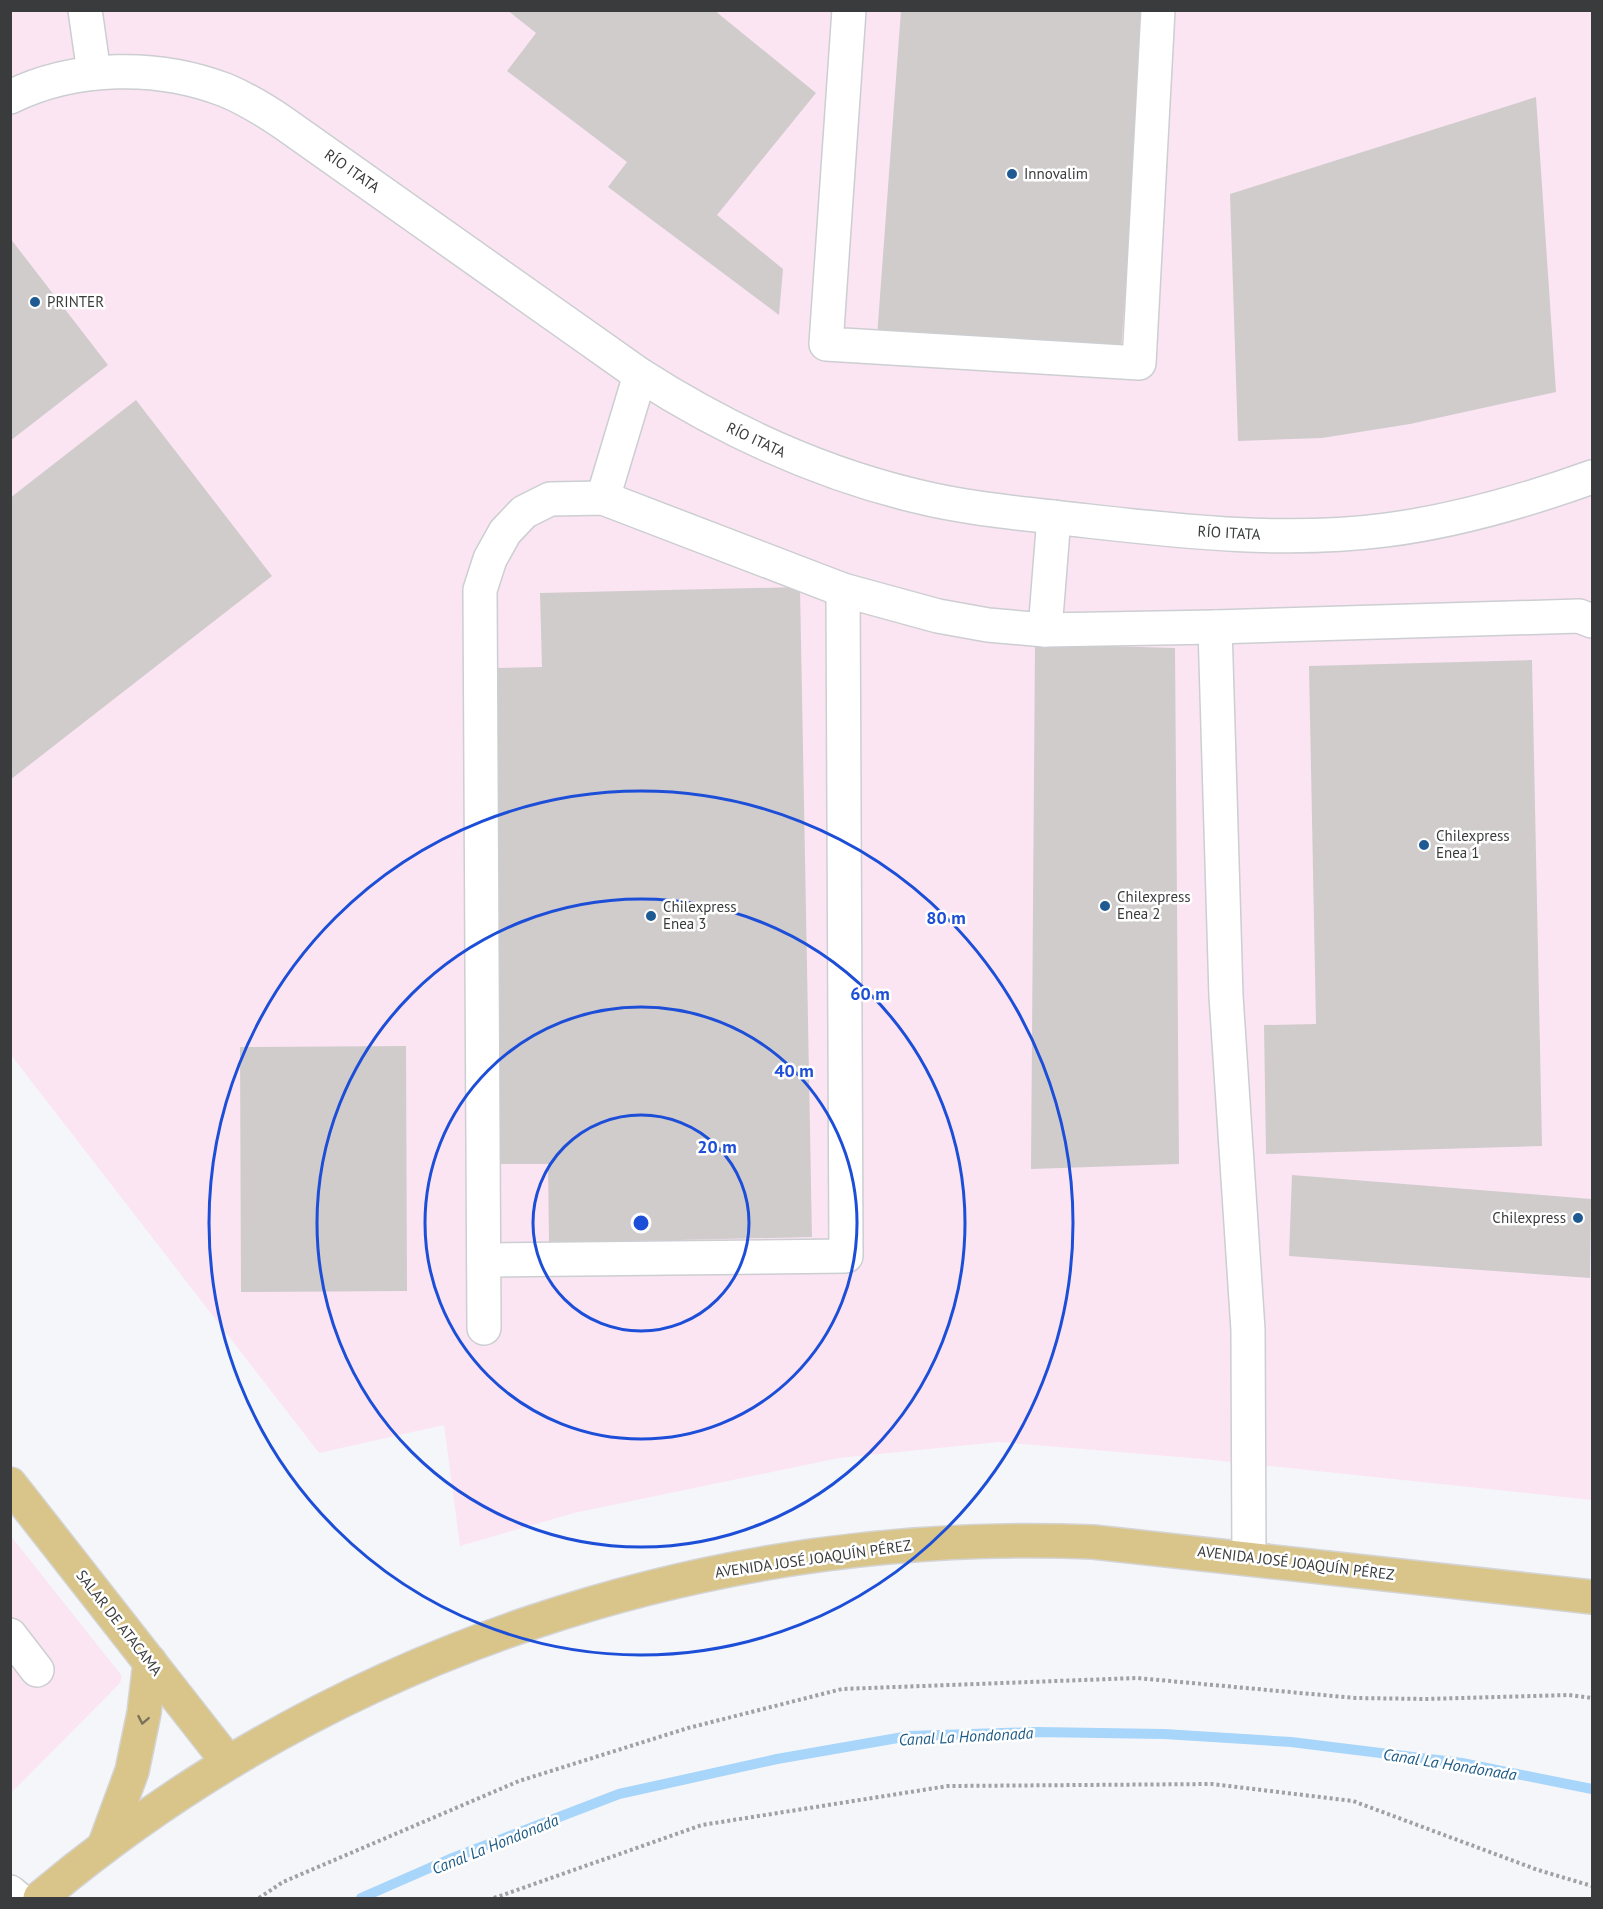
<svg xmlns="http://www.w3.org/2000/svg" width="1603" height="1909" viewBox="0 0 1603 1909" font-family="'PT Sans',sans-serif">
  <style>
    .industrial { fill: #fbe5f3 }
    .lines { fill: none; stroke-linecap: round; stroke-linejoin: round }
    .stream { stroke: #a8d5fa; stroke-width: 10 }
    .building { fill: #d0cccc }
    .minor-casing { stroke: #ccced1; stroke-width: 36 }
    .major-casing { stroke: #d4d4d4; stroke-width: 36 }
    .path { stroke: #a0a1a3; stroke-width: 4; stroke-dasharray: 3 3; stroke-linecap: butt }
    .minor { stroke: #fff; stroke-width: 33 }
    .major { stroke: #d9c589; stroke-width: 33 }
    .oneway { stroke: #7a725b }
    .ring { fill: none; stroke: #1d4ed8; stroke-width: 3 }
    .poi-dot { fill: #1f5b92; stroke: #fff; stroke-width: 2 }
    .labels { text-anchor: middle; stroke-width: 5; stroke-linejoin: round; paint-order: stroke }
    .street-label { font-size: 15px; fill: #3a3b3c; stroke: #fff }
    .poi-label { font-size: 15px; fill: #3a3b3c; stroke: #fff; text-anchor: start }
    .water-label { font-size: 16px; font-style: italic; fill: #1d5b86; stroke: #fff }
    .centre { fill: #1d4ed8; stroke: #fff; stroke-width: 3 }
    .ring-label { font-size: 18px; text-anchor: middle; font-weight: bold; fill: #1d4ed8; stroke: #fff; stroke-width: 5; stroke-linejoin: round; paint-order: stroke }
  </style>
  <rect width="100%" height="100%" fill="#f5f6fa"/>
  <g class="industrial">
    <polygon points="11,11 1592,11 1592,1500 1203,1459 999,1442 839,1458 574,1513 460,1546 444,1425 319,1453 11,1055"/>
    <polygon points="10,1535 122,1676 120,1683 11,1793"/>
  </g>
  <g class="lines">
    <polyline class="stream" points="361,1898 450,1859 619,1794 777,1759 909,1736 1037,1732 1164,1734 1291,1742 1462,1763 1592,1789"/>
  </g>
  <g class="building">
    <polygon points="507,10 714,10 816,93 717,215 783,269 779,315 608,187 627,162 507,71 536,33"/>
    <polygon points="901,10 1146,10 1121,351 877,337"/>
    <polygon points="1536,97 1556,392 1410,424 1322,438 1238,441 1230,194"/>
    <polygon points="10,238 108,365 10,441"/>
    <polygon points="136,400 272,576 10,780 10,498"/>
    <polygon points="800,587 812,1237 549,1243 548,1164 501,1164 492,668 542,667 540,593"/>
    <polygon points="1035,644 1175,648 1179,1164 1031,1169"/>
    <polygon points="1532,660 1542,1146 1266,1154 1264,1025 1316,1024 1309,666"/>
    <polygon points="406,1046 407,1291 241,1292 240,1047"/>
    <polygon points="1292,1175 1591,1199 1590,1278 1289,1256"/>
  </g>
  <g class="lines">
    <defs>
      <g id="minor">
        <polyline points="85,10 94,73"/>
        <polyline points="849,10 826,344 1139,363 1158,10"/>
        <path d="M10,97C75,65 158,64 225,90C247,99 266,111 285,124L640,375C726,430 816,472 916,496C972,510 1031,514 1088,521C1186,532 1287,543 1386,530C1457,521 1525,501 1592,477"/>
        <polyline points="603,498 640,375"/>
        <polyline points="1045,630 1054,517"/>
        <polyline points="484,1260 846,1256 843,590"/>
        <polyline points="484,1328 480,590 490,559 505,532 524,512 550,499 603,498 843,590 938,616 988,625 1045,630 1215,627"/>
        <polyline points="1249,1558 1248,1330 1226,996 1215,627 1579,616 1592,621"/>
        <polyline points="10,1635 37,1670"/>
        <polyline points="10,1892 17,1898"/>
      </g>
      <g id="major">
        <polyline points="10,1484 228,1762"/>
        <polyline points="104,1847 132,1771 144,1713 150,1662"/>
        <path d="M40,1898C333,1652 710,1527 1093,1542L1592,1597"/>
      </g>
    </defs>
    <use href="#minor" class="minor-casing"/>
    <use href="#major" class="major-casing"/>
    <g class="path">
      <polyline points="259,1898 283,1882 519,1781 688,1728 842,1689 1137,1678 1355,1698 1426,1699 1569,1695 1592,1698"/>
      <polyline points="494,1898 702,1825 948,1786 1212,1784 1353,1801 1538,1870 1592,1886"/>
    </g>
    <use href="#minor" class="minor"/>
    <use href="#major" class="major"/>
  </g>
  <defs><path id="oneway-chevron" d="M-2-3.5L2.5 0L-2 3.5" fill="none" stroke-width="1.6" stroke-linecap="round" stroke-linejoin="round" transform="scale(1.5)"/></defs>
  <use class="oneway" href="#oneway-chevron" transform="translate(143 1720) rotate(101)"/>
  <g class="ring">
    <circle cx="641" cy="1223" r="108"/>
    <circle cx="641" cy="1223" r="216"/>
    <circle cx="641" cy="1223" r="324"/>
    <circle cx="641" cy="1223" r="432"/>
  </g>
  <g class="poi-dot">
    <circle cx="1012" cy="174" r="6"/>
    <circle cx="35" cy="302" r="6"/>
    <circle cx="1424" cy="845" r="6"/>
    <circle cx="1105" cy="906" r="6"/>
    <circle cx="651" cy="916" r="6"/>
    <circle cx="1578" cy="1218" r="6"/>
  </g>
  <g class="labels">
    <g class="street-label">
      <text transform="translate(352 171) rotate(35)" y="5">RÍO ITATA</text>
      <text transform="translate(756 440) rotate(25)" y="5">RÍO ITATA</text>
      <text transform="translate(1229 533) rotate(3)" y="5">RÍO ITATA</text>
      <text transform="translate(813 1559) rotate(-8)" y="5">AVENIDA JOSÉ JOAQUÍN PÉREZ</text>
      <text transform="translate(1296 1563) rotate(7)" y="5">AVENIDA JOSÉ JOAQUÍN PÉREZ</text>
      <text transform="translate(119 1623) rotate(52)" y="5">SALAR DE ATACAMA</text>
    </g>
    <g class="poi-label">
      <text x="1024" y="179">Innovalim</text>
      <text x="47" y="307">PRINTER</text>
      <text x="1436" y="841">Chilexpress<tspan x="1436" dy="17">Enea 1</tspan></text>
      <text x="1117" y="902">Chilexpress<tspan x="1117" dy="17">Enea 2</tspan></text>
      <text x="663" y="912">Chilexpress<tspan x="663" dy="17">Enea 3</tspan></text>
      <text x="1566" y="1223" text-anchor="end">Chilexpress</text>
    </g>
    <g class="water-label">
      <text transform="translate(966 1736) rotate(-3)" y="6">Canal La Hondonada</text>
      <text transform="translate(1450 1764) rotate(9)" y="6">Canal La Hondonada</text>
      <text transform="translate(495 1844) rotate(-22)" y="6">Canal La Hondonada</text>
    </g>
  </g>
  <circle cx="641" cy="1223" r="9" class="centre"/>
  <g class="ring-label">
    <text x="946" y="924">80 m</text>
    <text x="870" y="1000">60 m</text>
    <text x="794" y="1077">40 m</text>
    <text x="717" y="1153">20 m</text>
  </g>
  <rect width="1603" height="1909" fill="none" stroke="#3a3b3c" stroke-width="24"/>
</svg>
